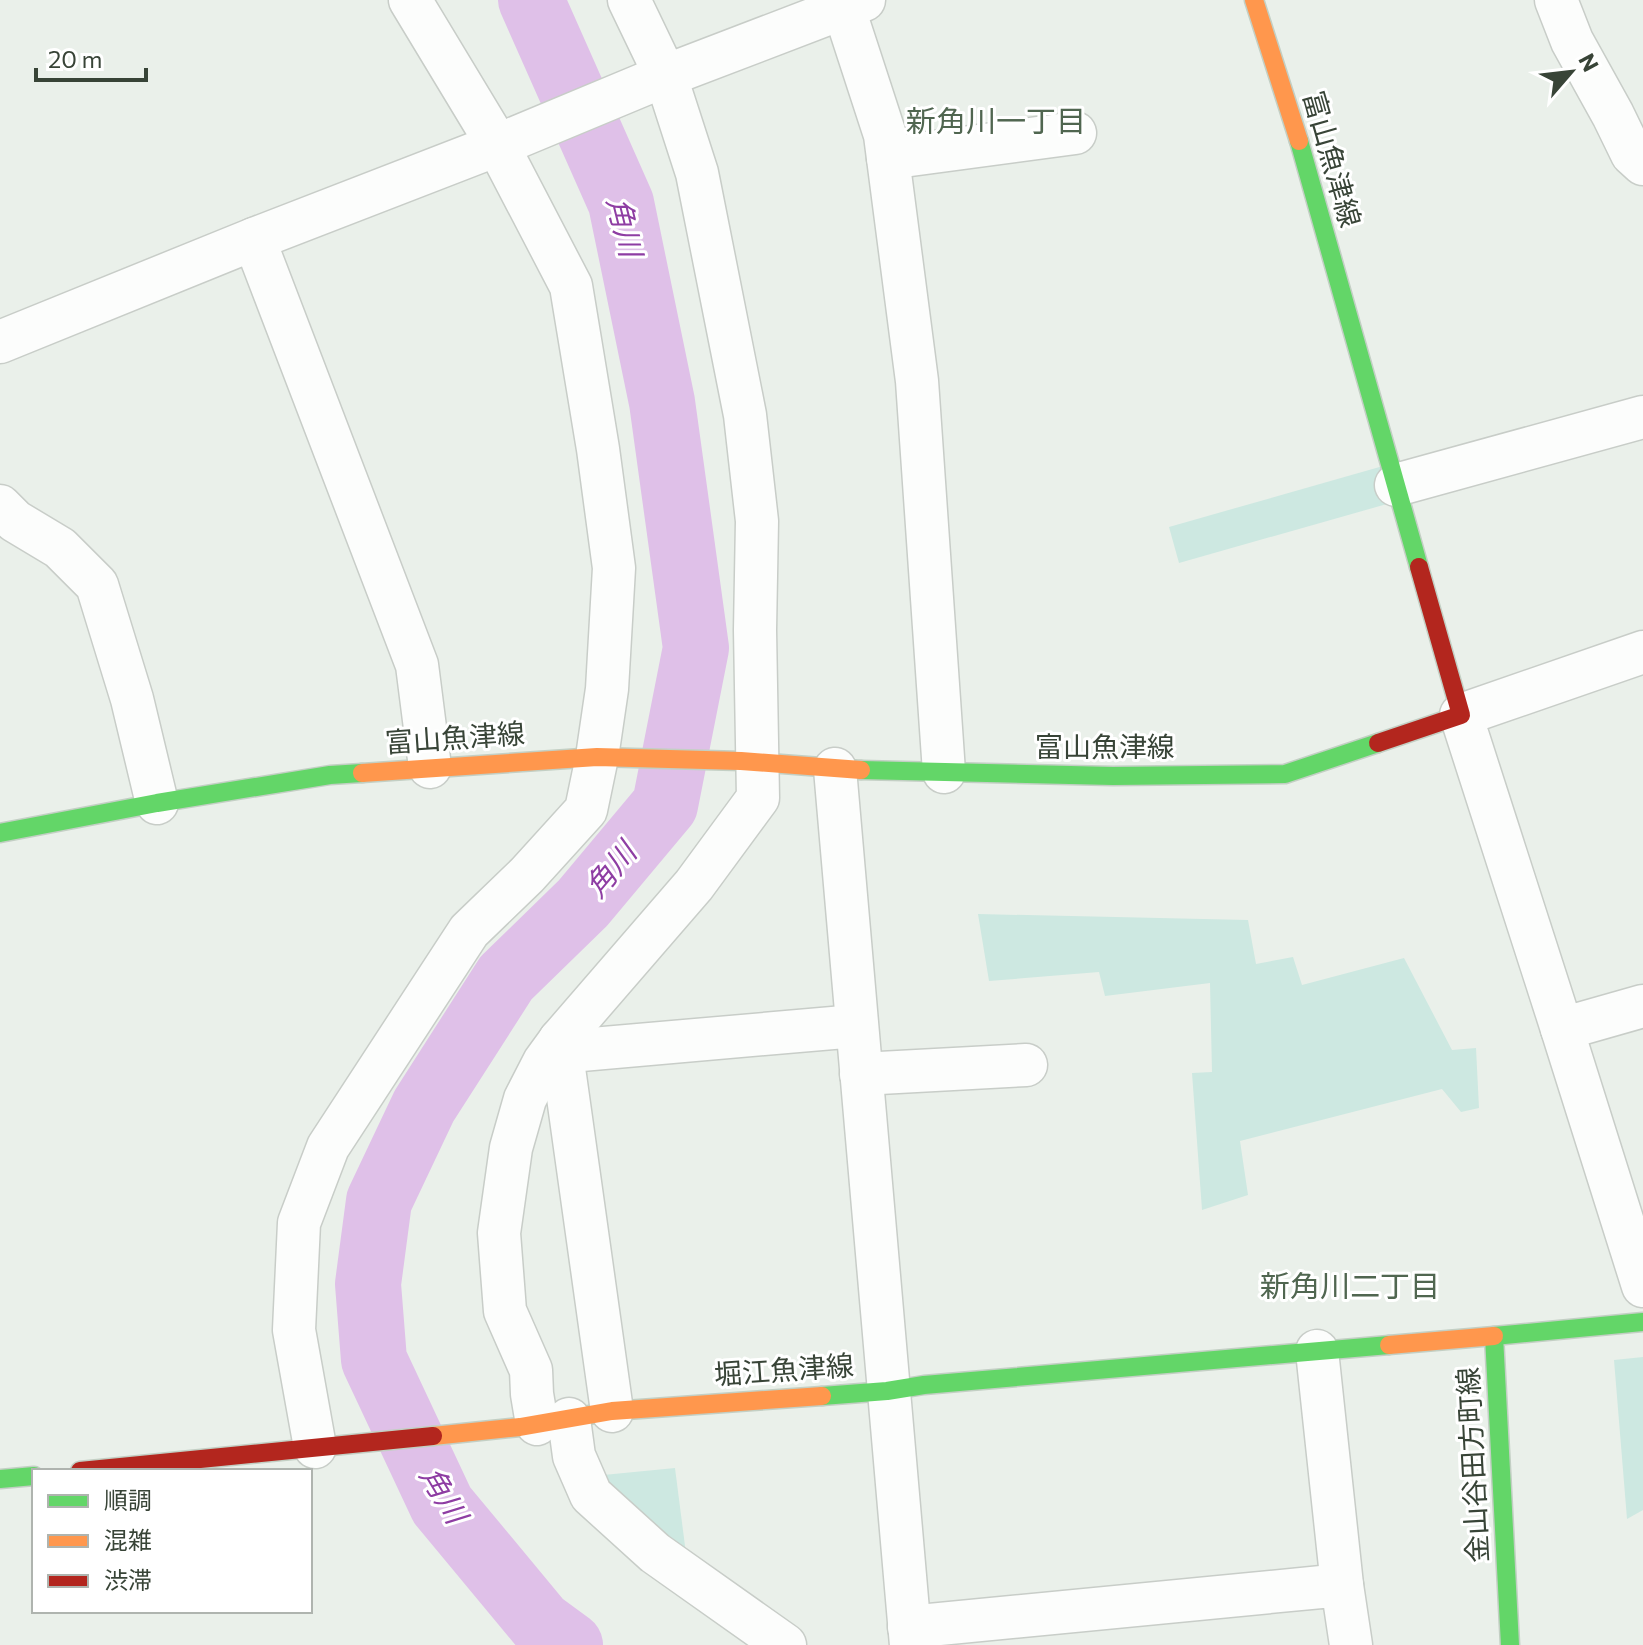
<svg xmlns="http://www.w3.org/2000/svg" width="1643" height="1645" viewBox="0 0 1643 1645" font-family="Commissioner,'Noto Sans JP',sans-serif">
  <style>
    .green { fill: #cde8e1 }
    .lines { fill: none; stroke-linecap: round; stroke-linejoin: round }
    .river { stroke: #dfc0e8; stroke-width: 66 }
    .street-casing { stroke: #c8cdc8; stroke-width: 45 }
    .fast-casing { stroke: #c3cfc4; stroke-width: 21 }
    .slow-casing { stroke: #c3cfc4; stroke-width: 21 }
    .jam-casing { stroke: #c3cfc4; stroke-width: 21 }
    .street { stroke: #fcfdfc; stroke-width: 42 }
    .fast { stroke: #63d668; stroke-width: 18 }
    .slow { stroke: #ff974d; stroke-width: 18 }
    .jam { stroke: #b3261e; stroke-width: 18 }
    .labels { text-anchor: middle; stroke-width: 6; stroke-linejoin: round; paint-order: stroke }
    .street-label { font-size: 28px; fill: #384437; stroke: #fff }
    .neighbourhood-label { font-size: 30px; fill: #506650; stroke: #fff }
    .water-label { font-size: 30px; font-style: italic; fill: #8e3da3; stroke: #fff }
  </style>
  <rect width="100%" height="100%" fill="#eaf0ea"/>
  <g class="green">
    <polygon points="1390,464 1401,500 1179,563 1169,527"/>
    <polygon points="978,914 1248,920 1256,964 1293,957 1302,985 1404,958 1452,1050 1476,1048 1479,1108 1461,1112 1442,1089 1240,1141 1248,1195 1202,1210 1192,1073 1212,1072 1210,983 1105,996 1099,972 989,981"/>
    <polygon points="1643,1357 1643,1510 1627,1519 1614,1360"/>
    <polygon points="675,1468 689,1577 583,1477"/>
  </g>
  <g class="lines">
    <polyline class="river" points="531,0 621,203 662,402 696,648 665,805 583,903 506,978 424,1106 379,1201 368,1284 374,1360 442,1505 540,1623 570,1645"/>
    <defs>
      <g id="street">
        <polyline points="839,0 844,9 885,135 917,381 944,772"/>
        <polyline points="1556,0 1572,41 1613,115 1632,154 1643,164"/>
        <polyline points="888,158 1075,133"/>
        <polyline points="254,239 417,665 430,767"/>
        <polyline points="0,342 254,239 515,138 652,81 864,0"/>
        <polyline points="1396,485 1643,417"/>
        <polyline points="0,506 15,521 60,548 97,585 132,699 157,803"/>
        <polyline points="1643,652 1461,715 1562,1029 1643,1286"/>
        <polyline points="835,769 911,1645"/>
        <polyline points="1562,1029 1643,1006"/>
        <polyline points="560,1040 612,1411"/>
        <polyline points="560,1040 581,1050 856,1026"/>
        <polyline points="861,1074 1026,1065"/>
        <polyline points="1317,1351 1342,1585"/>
        <polyline points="569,1419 574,1456 591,1495 655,1553 785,1645"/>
        <polyline points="537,1424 532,1394 531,1370 505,1311 499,1233 511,1148 525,1099 544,1062 560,1040 694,885 758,798 755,630 757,521 745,415 697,173 666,77 629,0"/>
        <polyline points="315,1447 294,1330 299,1223 328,1147 469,931 527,875 586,810 597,757 607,689 614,568 598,449 571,286 497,144 410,0"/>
        <polyline points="909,1627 1342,1585 1351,1645"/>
      </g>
      <g id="fast">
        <polyline points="1299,141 1419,567"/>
        <polyline points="861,770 1113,776 1285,774 1378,743"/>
        <polyline points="0,833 157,803 330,775 362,773"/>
        <polyline points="822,1396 887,1391 924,1385 1389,1345"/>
        <polyline points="0,1479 34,1476"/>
        <polyline points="1510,1645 1494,1336 1643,1322"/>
      </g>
      <g id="slow">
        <polyline points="1254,0 1299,141"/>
        <polyline points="362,773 597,757 741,761 861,770"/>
        <polyline points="1389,1345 1494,1336"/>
        <polyline points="433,1436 520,1427 612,1411 822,1396"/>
      </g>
      <g id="jam">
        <polyline points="1378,743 1461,715 1419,567"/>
        <polyline points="80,1471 433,1436"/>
      </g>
    </defs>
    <use href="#street" class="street-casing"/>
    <use href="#fast" class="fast-casing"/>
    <use href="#slow" class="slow-casing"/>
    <use href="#jam" class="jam-casing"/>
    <use href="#street" class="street"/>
    <use href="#fast" class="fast"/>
    <use href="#slow" class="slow"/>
    <use href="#jam" class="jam"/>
  </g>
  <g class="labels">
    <g class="street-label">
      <text transform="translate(1332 159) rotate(74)" y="10">富山魚津線</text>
      <text transform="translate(455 738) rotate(-4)" y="10">富山魚津線</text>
      <text x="1105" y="757">富山魚津線</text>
      <text transform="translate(784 1370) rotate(-4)" y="10">堀江魚津線</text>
      <text transform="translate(1473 1465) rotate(-93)" y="10">金山谷田方町線</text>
    </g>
    <g class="neighbourhood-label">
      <text x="996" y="132">新角川一丁目</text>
      <text x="1350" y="1297">新角川二丁目</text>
    </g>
    <g class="water-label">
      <text transform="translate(624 227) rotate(76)" y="10">角川</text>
      <text transform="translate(611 870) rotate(-50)" y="10">角川</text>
      <text transform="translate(443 1495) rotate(59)" y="10">角川</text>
    </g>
  </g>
  <rect x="32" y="1469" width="280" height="144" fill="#ffffff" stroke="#afb4af" stroke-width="2"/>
  <rect x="48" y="1495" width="40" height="12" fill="#63d668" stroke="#afb4af" stroke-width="2"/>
  <text x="104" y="1509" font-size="24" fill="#384437">順調</text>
  <rect x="48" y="1535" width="40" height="12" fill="#ff974d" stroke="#afb4af" stroke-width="2"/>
  <text x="104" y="1549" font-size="24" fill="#384437">混雑</text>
  <rect x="48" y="1575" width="40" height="12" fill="#b3261e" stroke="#afb4af" stroke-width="2"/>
  <text x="104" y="1589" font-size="24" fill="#384437">渋滞</text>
  <g transform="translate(1571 72) rotate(62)" stroke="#ffffff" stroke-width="6" paint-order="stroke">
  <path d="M0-6L14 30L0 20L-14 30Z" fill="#384437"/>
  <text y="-12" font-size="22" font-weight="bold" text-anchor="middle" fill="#384437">N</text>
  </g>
  <path d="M36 68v12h110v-12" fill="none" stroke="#384437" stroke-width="4"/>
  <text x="48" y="68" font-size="24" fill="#384437" stroke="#ffffff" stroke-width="6" paint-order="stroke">20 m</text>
</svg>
